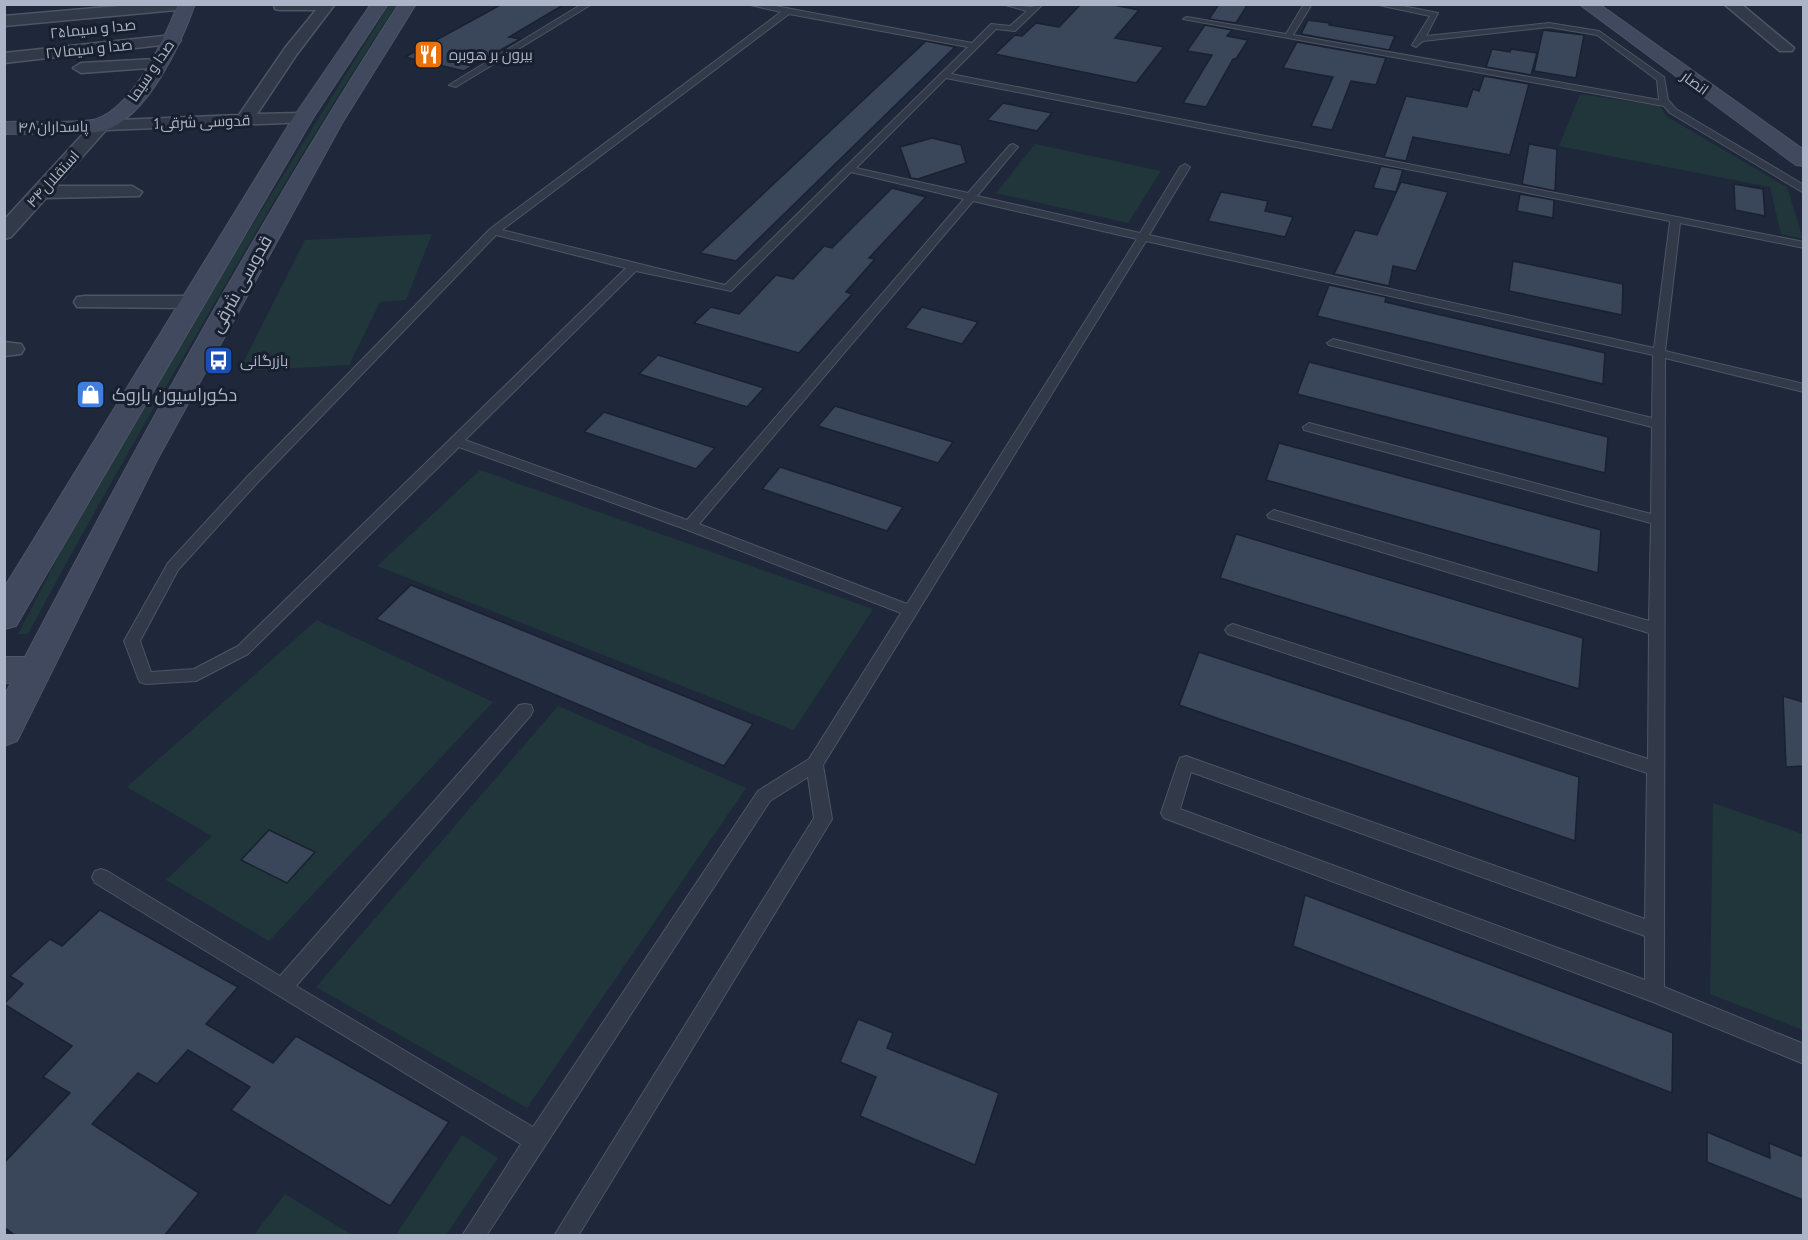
<svg xmlns="http://www.w3.org/2000/svg" width="1808" height="1240" viewBox="0 0 1808 1240" font-family="'PT Sans Narrow',Cairo,sans-serif">
  <style>
    .green { fill: #20363b }
    .building { fill: #3a465a; stroke: #1a2130; stroke-width: 1.5 }
    .lines { fill: none; stroke-linecap: round; stroke-linejoin: round }
    .lane-casing { stroke: #4d5565; stroke-width: 2 }
    .street-casing { stroke: #4d5565; stroke-width: 3 }
    .secondary-casing { stroke: #4d5565; stroke-width: 2 }
    .lane { fill: #323a4a; fill-rule: evenodd }
    .street { fill: #323a4a; fill-rule: evenodd }
    .secondary { fill: #40495d; fill-rule: evenodd }
    .labels { text-anchor: middle; stroke-width: 6; stroke-linejoin: round; paint-order: stroke }
    .far-street-label { font-size: 15px; fill: #acb5c7; stroke: #181f2e }
    .far-poi-label { font-size: 15px; fill: #acb5c7; stroke: #181f2e; text-anchor: start }
    .street-label { font-size: 18px; fill: #acb5c7; stroke: #181f2e }
    .poi-label { font-size: 18px; fill: #acb5c7; stroke: #181f2e; text-anchor: start }
  </style>
  <rect width="100%" height="100%" fill="#1e283a"/>
  <g class="green">
    <path d="M389,5H397C326,110 263,220 199,330C140,431 83,531 28,634H18L88,499L228,264Z"/>
    <polygon points="1580,94 1660,106 1666,116 1787,187 1803,239 1781,234 1770,187 1559,146"/>
    <polygon points="1035,144 1161,171 1128,223 996,193"/>
    <polygon points="432,234 406,300 380,302 349,365 239,371 305,240"/>
    <polygon points="480,470 873,609 794,730 377,566"/>
    <polygon points="317,620 493,702 269,941 166,880 212,836 127,787"/>
    <polygon points="558,706 746,788 527,1108 316,987"/>
    <polygon points="1713,803 1803,834 1803,1030 1710,994"/>
    <polygon points="462,1135 498,1158 446,1235 396,1235"/>
    <polygon points="285,1194 352,1235 254,1235"/>
  </g>
  <g class="building">
    <polygon points="502,4 565,4 509,37 520,39 464,71 405,57"/>
    <polygon points="1081,4 1108,4 1139,10 1115,38 1164,47 1136,83 995,54 1015,35 1022,36 1036,23 1059,27"/>
    <polygon points="1219,4 1248,4 1236,23 1209,19"/>
    <polygon points="1308,20 1330,23 1329,25 1395,36 1389,50 1301,34"/>
    <polygon points="1205,25 1232,30 1227,36 1248,40 1236,59 1233,59 1206,107 1183,103 1212,55 1187,51"/>
    <polygon points="1543,30 1584,35 1576,78 1534,71"/>
    <polygon points="926,41 955,47 736,261 700,253"/>
    <polygon points="1297,42 1386,58 1376,85 1351,81 1332,130 1311,126 1333,77 1283,68"/>
    <polygon points="1492,49 1510,52 1511,49 1537,53 1531,75 1486,67"/>
    <polygon points="1484,76 1529,84 1510,155 1413,137 1406,161 1384,157 1406,96 1467,107 1473,89 1479,91"/>
    <polygon points="1003,103 1052,113 1037,131 987,120"/>
    <polygon points="932,138 961,145 966,163 918,179 911,178 900,147"/>
    <polygon points="1529,144 1557,149 1555,191 1522,184"/>
    <polygon points="1381,166 1403,170 1396,192 1373,188"/>
    <polygon points="1401,182 1448,192 1416,271 1393,266 1389,286 1334,274 1355,230 1377,235"/>
    <polygon points="1734,184 1763,189 1765,216 1735,210"/>
    <polygon points="892,188 926,197 869,258 875,259 846,292 852,294 799,353 694,323 711,307 739,314 776,275 793,279 824,246 832,248"/>
    <polygon points="1221,192 1268,201 1265,211 1293,217 1285,237 1208,221"/>
    <polygon points="1520,194 1554,200 1553,218 1517,211"/>
    <polygon points="1513,261 1623,284 1622,315 1509,291"/>
    <polygon points="1329,285 1386,297 1385,302 1605,353 1603,384 1317,316"/>
    <polygon points="922,307 978,322 962,344 905,328"/>
    <polygon points="658,355 764,388 747,407 639,374"/>
    <polygon points="1309,362 1608,437 1605,473 1297,394"/>
    <polygon points="835,406 953,442 938,463 818,426"/>
    <polygon points="604,412 715,448 696,469 584,432"/>
    <polygon points="1279,443 1601,530 1598,573 1266,480"/>
    <polygon points="780,467 903,507 887,531 762,489"/>
    <polygon points="1236,534 1583,638 1579,689 1220,578"/>
    <polygon points="411,585 753,724 724,766 376,619"/>
    <polygon points="1199,652 1579,777 1575,841 1179,705"/>
    <polygon points="1783,696 1803,702 1803,766 1786,767"/>
    <polygon points="269,830 315,852 287,883 241,860"/>
    <polygon points="1305,895 1673,1033 1672,1093 1293,946"/>
    <polygon points="100,910 238,987 206,1024 273,1063 296,1036 449,1122 390,1206 231,1110 250,1087 188,1050 157,1084 138,1073 92,1124 199,1193 164,1236 16,1236 4,1227 4,1163 70,1093 43,1077 72,1046 4,1004 23,984 10,976 50,939 62,946"/>
    <polygon points="858,1019 893,1033 887,1048 999,1093 975,1165 860,1116 876,1077 840,1062"/>
    <polygon points="1707,1132 1770,1158 1769,1143 1803,1157 1803,1200 1707,1162"/>
  </g>
  <g class="lines">
    <defs>
      <g id="lane">
        <polygon points="582,4 592,4 456,87 449,85"/>
        <path d="M746,4H765L972,43L991,24L1010,26L1027,11L1002,4L1031,7L1043,4L1015,31L996,29L951,74L1804,242V248L1680,223L1665,351L1804,384V392L1665,358L1664,987L1804,1044V1064L1653,1002L1164,818L1161,813L1178,763L1180,758L1186,756L1645,919L1647,773L1228,634L1225,630L1228,626L1233,624L1648,759L1649,633L1269,518L1267,515L1274,510L1649,621L1651,523L1304,430L1303,427L1309,423L1651,514L1652,427L1329,345L1327,343L1333,339L1652,418L1653,355L1146,241L823,765L832,819L829,824L578,1236H554L814,818L808,777L770,801L486,1236H462L521,1144L95,883L92,877L95,871L101,869L107,871L280,976L519,705L525,704L531,705L533,710L531,715L296,986L533,1127L758,791L809,759L901,613L685,529L459,447L248,654L196,681L146,684L140,682L138,678L124,641L168,563L248,476L490,229L781,12ZM789,14L968,47L725,285L502,230ZM946,78L1670,221L1654,348L1149,235L1190,167L1185,164L1180,167L1140,233L977,196L1016,149L1018,147L1013,144L1010,145L968,193L856,168ZM851,172L964,199L687,520L465,440L636,271L731,291ZM973,201L1137,239L907,604L699,524ZM496,235L626,268L238,646L194,669L151,672L140,641L178,570L258,482ZM1191,772L1645,936V980L1180,809Z"/>
        <polygon points="1304,4 1312,4 1293,35 1659,100 1657,80 1597,35 1549,27 1423,41 1416,47 1412,45 1430,16 1374,4 1393,4 1438,13 1426,36 1549,23 1599,31 1664,77 1668,100 1676,109 1804,185 1804,193 1670,113 1664,106 1183,19 1187,17 1286,34"/>
      </g>
      <g id="street">
        <polygon points="141,4 194,5 187,9 4,26 4,16"/>
        <polygon points="274,4 335,4 297,54 257,114 303,113 309,114 312,118 309,122 106,130 56,186 132,186 142,192 139,196 46,198 11,237 4,239 4,220 95,121 239,115 285,48 316,10 280,10 275,9"/>
        <polygon points="1724,4 1741,4 1794,48 1792,51 1780,51"/>
        <polygon points="173,35 181,40 179,43 4,63 4,53"/>
        <polygon points="156,59 162,61 164,64 162,67 81,73 73,68 81,63"/>
        <polygon points="85,296 192,296 200,297 203,302 200,307 192,308 77,307 74,302 77,297"/>
        <polygon points="4,342 21,344 24,349 21,354 4,356"/>
      </g>
      <g id="secondary">
        <path d="M178,4H195C181,44 148,115 106,130C88,136 27,133 4,134V122C24,121 82,124 97,119C134,106 165,38 178,4Z"/>
        <polygon points="371,4 388,4 313,118 16,626 4,629 4,588 293,118"/>
        <path d="M399,4H416L342,123L157,460L17,741L4,746V696L11,683H4V657H25C142,435 262,215 399,4Z"/>
        <polygon points="1579,4 1599,4 1804,150 1804,166 1796,165"/>
      </g>
    </defs>
    <use href="#lane" class="lane-casing"/>
    <use href="#street" class="street-casing"/>
    <use href="#secondary" class="secondary-casing"/>
    <use href="#lane" class="lane"/>
    <use href="#street" class="street"/>
    <use href="#secondary" class="secondary"/>
  </g>
  <defs>
    <symbol id="restaurant-square" viewBox="-11 -11 22 22"><rect x="-9" y="-9" width="18" height="18" rx="4" fill="#e8710a" stroke="#181f2e"/><path d="M-5-6h1v4h1v-4h1v4h1v-4h1v5L-1.5 .5V6h-2V.5L-5-1ZM5-6V6H3V1.5H1.5Q1.5-4 5-6Z" fill="#fff"/></symbol>
    <symbol id="bus-square" viewBox="-11 -11 22 22"><rect x="-9" y="-9" width="18" height="18" rx="4" fill="#1a4fb4" stroke="#181f2e"/><path d="M-5-6H5V4H4V6H2V4H-2V6H-4V4H-5ZM-3.5-4V0h7V-4ZM-3.5 1.2v1.5H-2V1.2ZM2 1.2v1.5H3.5V1.2Z" fill="#fff"/></symbol>
    <symbol id="shop-square" viewBox="-11 -11 22 22"><rect x="-9" y="-9" width="18" height="18" rx="4" fill="#3f7fe0" stroke="#181f2e"/><path d="M-5-2.5h2.3a2.7 3.5 0 0 1 5.4 0H5L5.5 6h-11ZM-1.5-2.5h3a1.5 2.3 0 0 0-3 0Z" fill="#fff"/></symbol>
  </defs>
  <g fill-rule="evenodd">
    <use href="#restaurant-square" x="412" y="38" width="33" height="33"/>
    <use href="#bus-square" x="202" y="344" width="33" height="33"/>
    <use href="#shop-square" x="74" y="378" width="33" height="33"/>
  </g>
  <g class="labels">
    <g class="far-street-label">
      <text transform="translate(93 29) rotate(-6)" y="5">صدا و سیما۲۵</text>
      <text transform="translate(89 49) rotate(-6)" y="5">صدا و سیما۲۷</text>
      <text transform="translate(151 71) rotate(-56)" y="5">صدا و سیما</text>
      <text transform="translate(1695 83) rotate(36)" y="5">انصار</text>
      <text transform="translate(202 122) rotate(-2)" y="5">1قدوسی شرقی</text>
      <text transform="translate(53 127) rotate(-1)" y="5">پاسداران۴۸</text>
      <text transform="translate(53 179) rotate(-48)" y="5">استقلال۴۴</text>
    </g>
    <g class="far-poi-label">
      <text x="449" y="60">بیرون بر هوبره</text>
      <text x="240" y="366">بازرگانی</text>
    </g>
    <g class="street-label">
      <text transform="translate(241 284) rotate(-61)" y="6">قدوسی شرقی</text>
    </g>
    <g class="poi-label">
      <text x="112" y="401">دکوراسیون باروک</text>
    </g>
  </g>
  <rect width="1808" height="1240" fill="none" stroke="#acb5c7" stroke-width="12"/>
</svg>
